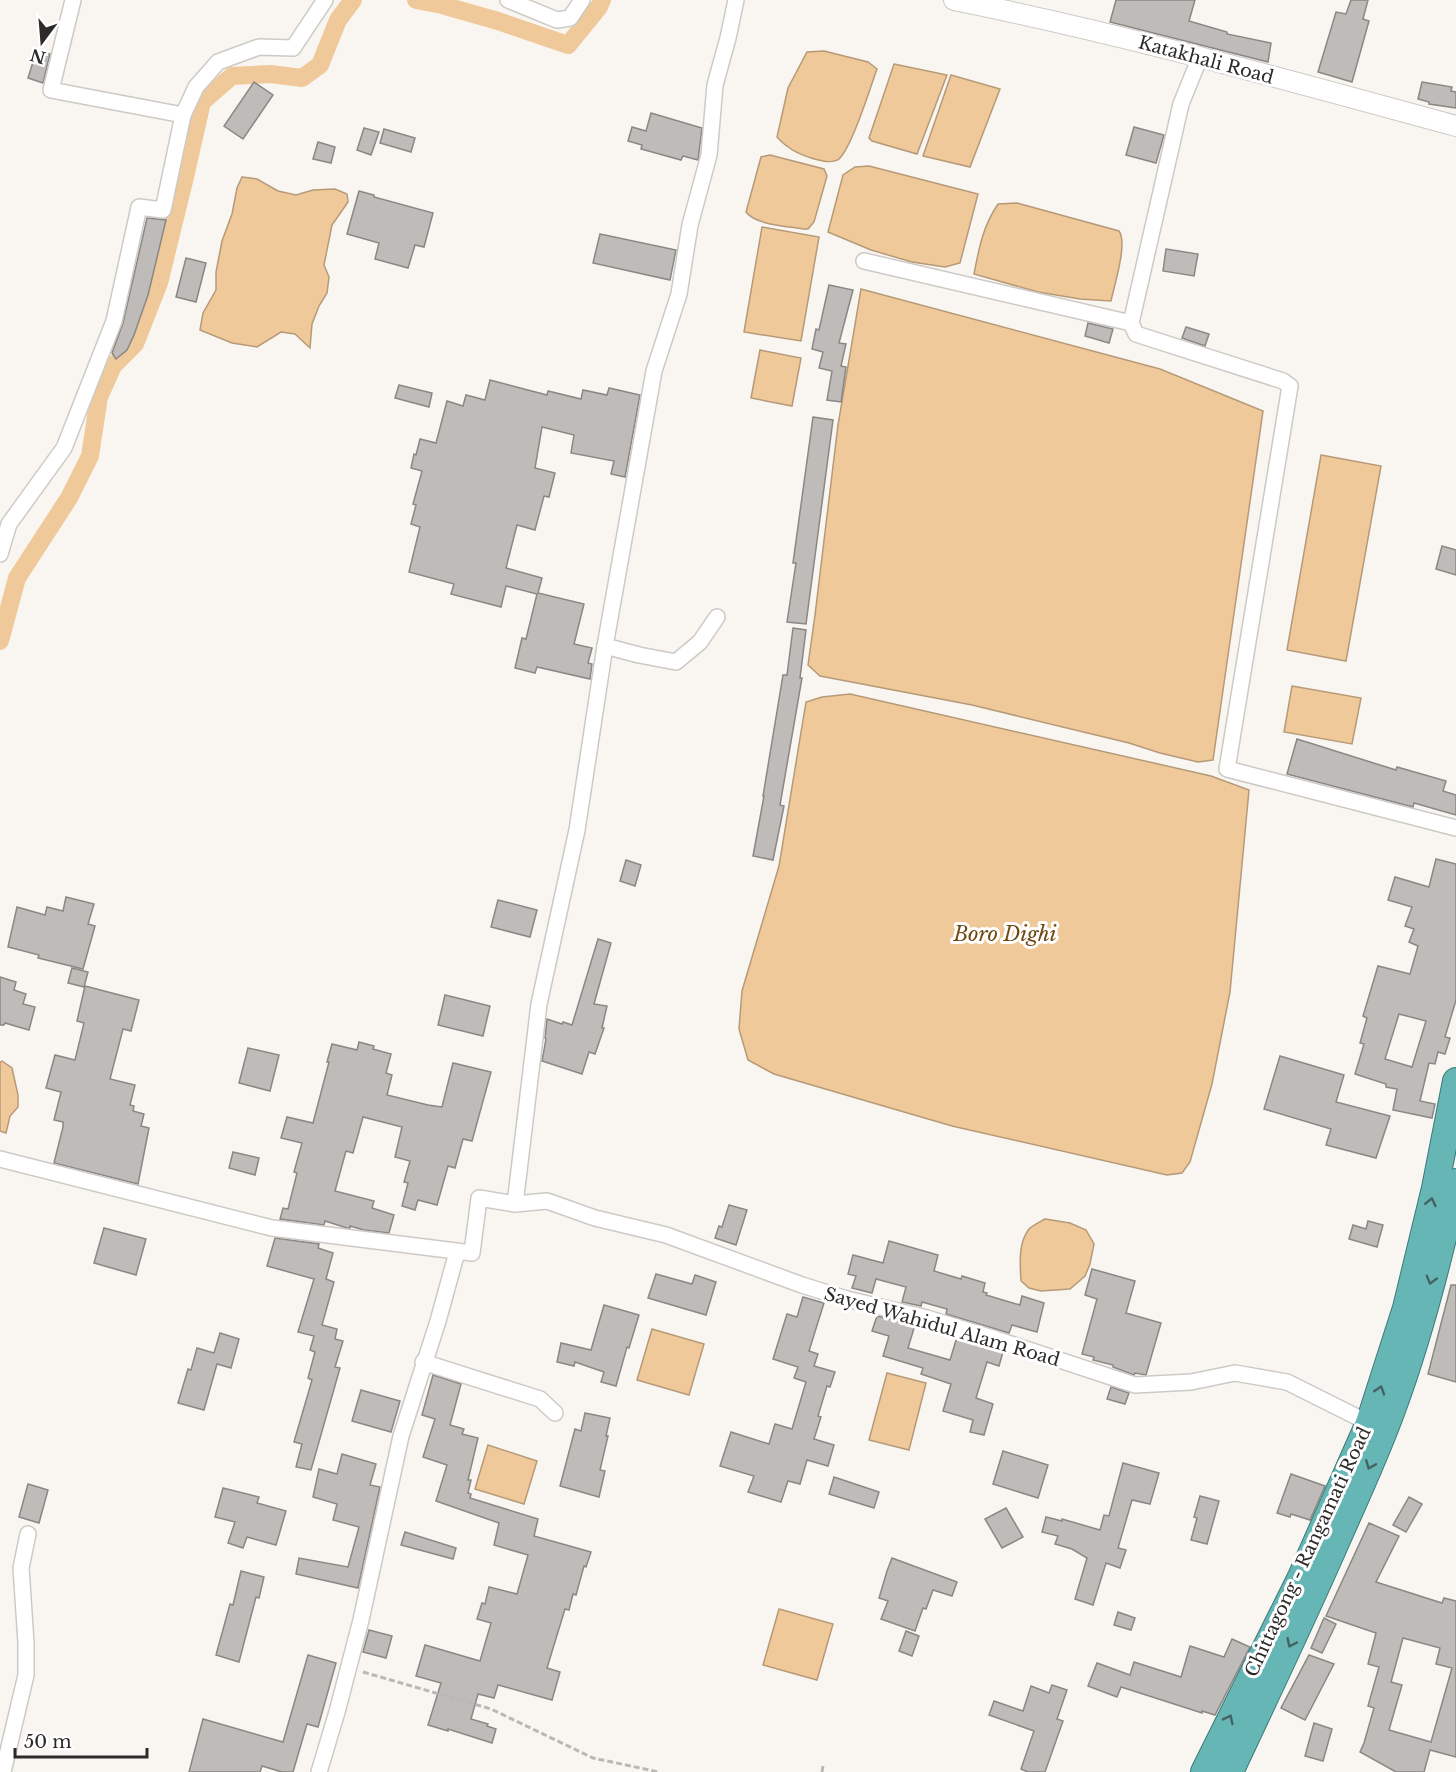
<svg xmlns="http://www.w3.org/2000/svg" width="1456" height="1772" viewBox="0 0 1456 1772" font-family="'Libre Baskerville',serif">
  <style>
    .water { fill: #f0c99a; stroke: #b69a78; stroke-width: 1.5 }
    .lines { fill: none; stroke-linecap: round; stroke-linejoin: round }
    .canal { stroke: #f0c99a; stroke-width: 18 }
    .building { fill: #bebbb8; stroke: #8a8784; stroke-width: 1.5; fill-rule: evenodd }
    .minor-casing { stroke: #cdcac6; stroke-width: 18 }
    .tertiary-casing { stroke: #cdcac6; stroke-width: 22 }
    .trunk-casing { stroke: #397979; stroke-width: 28 }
    .path { stroke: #bab7b4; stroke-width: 3; stroke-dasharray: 6 3; stroke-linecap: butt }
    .minor { stroke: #fff; stroke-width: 15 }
    .tertiary { stroke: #fff; stroke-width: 20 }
    .trunk { stroke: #66b6b6; stroke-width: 26 }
    .oneway { stroke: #446362 }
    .labels { text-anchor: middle; stroke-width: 6; stroke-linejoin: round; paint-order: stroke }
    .street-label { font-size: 18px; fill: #2d2b2a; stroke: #fff }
    .water-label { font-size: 20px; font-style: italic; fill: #6e4911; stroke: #fff }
  </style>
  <rect width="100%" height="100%" fill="#f9f6f2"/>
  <g class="water">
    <path d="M824,51L868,62L877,69C870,88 852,147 839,159C829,167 796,154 787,146C783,144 780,140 777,137L788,88L807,52Z"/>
    <polygon points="894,64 947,75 917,154 872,141 869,138"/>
    <polygon points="951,75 1000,89 970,167 923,156"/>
    <path d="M770,155L824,169L827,176L814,222L808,229H803C786,226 756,225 746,212L761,157Z"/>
    <polygon points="869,166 978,194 960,263 945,267 912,262 871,250 828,232 843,175 855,167"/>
    <polygon points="242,177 257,179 278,191 296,195 313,190 335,189 347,194 348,202 332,225 324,265 329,277 327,293 319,306 312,324 310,348 295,334 281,332 257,347 232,343 200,330 203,313 216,290 216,272 222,241 232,214 237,188"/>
    <path d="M1017,203L1119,231C1128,243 1114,286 1111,301L1080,299L1038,292L974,274C979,248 983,226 998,204Z"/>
    <polygon points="762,227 819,237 801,341 744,332"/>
    <polygon points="861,289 1160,369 1263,411 1213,760 1198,762 1160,753 1129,743 972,705 820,676 808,665 815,615 838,425"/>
    <polygon points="760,350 801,358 792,406 751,398"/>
    <polygon points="1321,455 1381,466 1346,661 1287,650"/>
    <polygon points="1292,686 1361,698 1352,744 1284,732"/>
    <polygon points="850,694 1211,776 1249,790 1230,992 1212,1084 1190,1162 1182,1173 1167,1175 952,1126 774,1074 748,1060 739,1029 742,991 779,866 806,702 822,697"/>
    <polygon points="2,1061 12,1068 18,1095 18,1107 10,1116 6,1133 0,1131 0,1062"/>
    <path d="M1045,1219L1070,1223L1086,1230L1094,1244L1090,1264L1085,1276L1070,1289L1041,1291L1029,1288L1021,1281C1020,1264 1018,1243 1029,1229C1033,1225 1040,1222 1045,1219Z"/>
    <polygon points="652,1329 704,1344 689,1395 637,1380"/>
    <polygon points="887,1373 926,1383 909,1450 869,1440"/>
    <polygon points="488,1445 537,1461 524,1504 475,1489"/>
    <polygon points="779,1609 833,1624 817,1680 763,1665"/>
  </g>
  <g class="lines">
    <g class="canal">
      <polyline points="416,0 442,5 498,21 568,45 599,7 602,0"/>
      <polyline points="0,641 17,578 69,498 90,456 99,397 113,366 135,344 159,283 185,177 202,102 232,76 271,74 302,78 320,65 338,20 353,0"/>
    </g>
  </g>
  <g class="building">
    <polygon points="1116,0 1195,0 1189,21 1227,32 1227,34 1271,43 1268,62 1110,22"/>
    <polygon points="1351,0 1368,0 1363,19 1369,21 1352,82 1318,72 1336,12 1346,14"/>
    <polygon points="37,49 50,54 43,83 28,78"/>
    <polygon points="254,82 273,95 243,139 224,126"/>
    <polygon points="1422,82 1452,87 1451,91 1456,92 1456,108 1429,104 1429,102 1418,99"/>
    <polygon points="651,113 702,128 698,160 683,156 681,160 641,149 642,145 628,141 632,127 646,131"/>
    <polygon points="1134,127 1164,135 1156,163 1126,155"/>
    <polygon points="364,128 379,132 371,155 357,150"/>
    <polygon points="384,129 415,138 411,152 380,143"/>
    <polygon points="318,142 335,147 331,163 313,159"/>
    <polygon points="359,191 374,195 374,197 433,213 424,247 415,245 408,268 375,259 379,243 347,234"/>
    <polygon points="147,218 166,220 148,295 134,335 127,350 116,359 112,353 123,323"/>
    <polygon points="600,234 676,250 670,280 593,263"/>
    <polygon points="1166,249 1198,254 1194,276 1163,271"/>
    <polygon points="186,258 206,263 196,302 176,297"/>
    <polygon points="829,285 853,290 839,343 846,344 841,366 846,367 841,402 827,400 832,371 819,368 823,352 812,349 816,329 819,330"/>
    <polygon points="1088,323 1113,329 1109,343 1085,336"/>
    <polygon points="1186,327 1209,334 1205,346 1182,338"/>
    <polygon points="490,380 547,395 548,391 581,399 583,390 607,395 609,388 640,395 625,477 611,474 614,461 571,453 574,435 542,427 535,468 555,473 549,497 544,496 535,530 517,525 506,568 542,578 538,593 584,604 574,644 592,648 588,663 592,664 590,679 537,667 535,673 515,668 522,638 526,639 537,594 506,586 501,607 451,594 454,584 409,572 420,527 411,524 416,505 413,504 422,471 411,468 414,454 416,455 420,439 436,443 447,401 463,406 466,395 485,400"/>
    <polygon points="399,385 432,393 429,407 395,398"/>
    <polygon points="813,417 833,420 806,624 787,622 796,563 793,563"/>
    <polygon points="1442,546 1456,550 1456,575 1436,569"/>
    <polygon points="793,628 806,630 800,678 802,678 780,805 784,806 773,860 753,856 764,796 763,796 783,675 787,675"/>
    <polygon points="1297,739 1396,770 1397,767 1446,781 1443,791 1456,795 1456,815 1414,803 1413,807 1287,774"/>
    <path d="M1436,859L1456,864V1000L1445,1037L1450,1038L1445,1054L1438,1052L1435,1064L1429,1063L1420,1101L1435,1104L1432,1118L1393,1110L1397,1089L1386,1087V1084L1355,1074L1364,1044L1360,1043L1367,1018L1363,1016L1378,966L1410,974L1418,946L1409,942L1414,929L1405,926L1412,907L1388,900L1395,877L1429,887ZM1399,1014L1426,1021L1412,1067L1385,1059Z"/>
    <polygon points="626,860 641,865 635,886 620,881"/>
    <polygon points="66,897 94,904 88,924 95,926 83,969 38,958 39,955 8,947 17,907 45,915 47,907 63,911"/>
    <polygon points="498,900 537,910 530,937 491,927"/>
    <polygon points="598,939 611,943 594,1004 607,1006 602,1028 604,1028 595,1054 589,1052 582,1074 542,1061 546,1039 545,1038 547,1019 562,1024 563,1022 572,1025"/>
    <polygon points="72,968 88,972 84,987 68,983"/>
    <polygon points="0,977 16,982 14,990 26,994 23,1004 35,1007 29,1030 5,1023 4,1025 0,1025"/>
    <polygon points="85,986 139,1000 131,1031 123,1029 110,1079 135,1085 130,1105 134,1106 133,1111 144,1114 141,1126 149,1128 138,1184 54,1163 63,1127 63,1122 54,1120 61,1092 46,1088 55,1055 75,1060 84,1023 77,1021"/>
    <polygon points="445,995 490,1006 483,1036 438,1025"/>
    <polygon points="359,1042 374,1046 373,1049 391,1054 386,1073 392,1075 387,1095 428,1105 442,1107 453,1063 491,1072 472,1141 463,1139 455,1168 448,1166 437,1205 418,1200 415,1210 402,1206 408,1183 404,1182 410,1161 395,1157 402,1127 363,1117 353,1153 346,1151 335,1191 374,1201 372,1208 394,1215 389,1233 364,1230 350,1226 350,1228 347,1228 325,1221 324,1225 280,1219 283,1208 288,1209 297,1173 294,1172 302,1143 281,1138 287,1117 313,1123 329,1062 327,1062 332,1044 357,1050"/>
    <polygon points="248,1048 279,1055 270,1091 239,1083"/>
    <polygon points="1280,1056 1344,1075 1336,1102 1390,1116 1376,1158 1326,1145 1331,1129 1264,1109"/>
    <polygon points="233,1152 259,1158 255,1175 229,1168"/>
    <polygon points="729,1205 747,1210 736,1245 715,1238 719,1226 722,1227"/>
    <polygon points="1368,1221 1383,1225 1377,1247 1349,1239 1353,1225 1366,1229"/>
    <polygon points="104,1228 146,1239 136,1275 94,1263"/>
    <polygon points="275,1238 319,1244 318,1248 333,1253 326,1279 334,1282 322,1325 337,1329 335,1339 343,1341 335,1367 340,1368 311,1470 296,1467 302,1444 294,1442 312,1380 308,1378 315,1352 310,1350 314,1336 298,1332 314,1279 267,1266"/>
    <polygon points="889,1241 938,1255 934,1271 961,1279 962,1276 985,1283 983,1292 987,1293 986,1295 1020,1305 1022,1296 1044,1303 1037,1332 1012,1325 1009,1333 946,1314 947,1309 922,1302 921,1306 902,1302 906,1287 876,1279 872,1293 852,1288 856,1276 848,1274 853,1255 883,1263"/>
    <polygon points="1092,1269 1135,1281 1126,1313 1161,1323 1146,1375 1135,1373 1134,1375 1113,1367 1113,1365 1093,1360 1094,1357 1082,1354 1097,1299 1085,1295"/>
    <polygon points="656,1274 692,1284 695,1275 716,1282 706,1315 648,1298"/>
    <polygon points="1451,1285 1456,1285 1456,1382 1428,1374"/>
    <polygon points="803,1297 824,1303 809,1351 818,1354 814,1366 835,1372 830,1387 827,1386 818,1416 821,1417 814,1439 834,1445 828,1466 807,1460 800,1484 788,1481 781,1502 748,1492 754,1476 720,1466 731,1432 769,1444 775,1424 792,1429 806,1382 794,1378 798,1367 773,1359 787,1314 797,1317"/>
    <polygon points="604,1305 639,1315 629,1348 627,1347 616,1386 601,1382 604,1372 575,1362 574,1366 557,1362 561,1343 591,1350"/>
    <polygon points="877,1316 915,1325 908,1348 950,1360 957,1337 1003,1352 999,1366 987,1362 976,1398 993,1404 984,1435 970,1432 973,1420 943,1411 951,1384 921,1374 923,1368 883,1356 889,1336 872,1331"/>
    <polygon points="220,1333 239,1339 231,1368 217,1364 204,1410 178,1403 188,1369 191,1370 197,1348 214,1353"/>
    <polygon points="433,1375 461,1384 450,1425 464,1429 462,1434 478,1438 468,1480 471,1480 468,1493 471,1494 470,1498 538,1519 534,1536 591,1552 586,1567 584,1566 576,1595 573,1594 569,1610 565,1609 547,1668 560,1672 552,1700 498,1685 494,1698 478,1694 471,1719 488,1724 487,1726 496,1729 492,1743 448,1729 448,1731 428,1725 441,1683 416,1676 425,1645 480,1661 491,1623 477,1619 482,1603 485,1604 489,1587 517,1594 528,1555 494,1545 499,1523 436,1501 447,1465 423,1457 435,1419 422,1415"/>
    <polygon points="1111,1387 1129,1393 1125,1404 1107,1399"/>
    <polygon points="361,1390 400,1401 391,1432 352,1421"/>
    <polygon points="585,1413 610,1418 606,1436 608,1436 600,1470 605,1471 599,1497 560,1486 575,1429 581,1431"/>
    <polygon points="1003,1451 1048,1465 1038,1498 993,1484"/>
    <polygon points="342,1454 376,1464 370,1485 380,1487 358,1588 296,1574 299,1558 348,1567 359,1527 333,1520 337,1504 313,1497 319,1469 337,1474"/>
    <polygon points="1123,1463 1159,1473 1150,1504 1132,1500 1118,1548 1126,1550 1120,1568 1106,1563 1093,1605 1075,1599 1087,1558 1072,1549 1055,1544 1058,1536 1042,1532 1046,1517 1062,1521 1062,1519 1100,1530 1104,1515 1109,1516"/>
    <polygon points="1291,1474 1325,1486 1310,1520 1291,1514 1290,1517 1277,1513"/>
    <polygon points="834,1477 879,1492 874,1508 829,1494"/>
    <polygon points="28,1484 48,1490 39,1523 19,1517"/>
    <polygon points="223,1488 259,1497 257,1503 286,1511 276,1545 247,1537 243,1548 228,1543 235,1522 215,1517"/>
    <polygon points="1200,1496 1219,1501 1207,1544 1191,1540 1197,1518 1194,1517"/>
    <polygon points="1409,1497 1422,1504 1406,1532 1393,1525"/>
    <polygon points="1006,1508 1023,1537 1002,1548 985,1519"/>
    <path d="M1369,1523L1399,1536L1376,1582L1442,1603L1444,1598L1456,1601V1757L1430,1750L1424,1772H1396L1360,1752L1364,1743L1374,1708L1368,1706L1379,1667L1368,1664L1376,1633L1326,1616ZM1403,1638L1440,1648L1436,1664L1452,1668L1431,1742L1389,1730L1402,1685L1391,1682Z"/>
    <polygon points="405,1532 456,1548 453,1559 401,1545"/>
    <polygon points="892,1558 957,1582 952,1596 933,1590 926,1609 923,1608 915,1631 881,1619 888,1601 879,1598 887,1571"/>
    <polygon points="241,1571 264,1577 259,1598 256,1597 239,1662 216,1655 230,1604 233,1605"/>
    <polygon points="1118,1612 1135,1618 1131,1630 1114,1625"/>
    <polygon points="1324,1618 1336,1624 1322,1653 1311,1648"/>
    <polygon points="369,1630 392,1636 386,1658 363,1652"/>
    <polygon points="906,1631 919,1636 912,1656 899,1651"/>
    <polygon points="1232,1639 1250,1647 1215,1715 1202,1711 1202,1713 1121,1687 1117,1697 1088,1686 1097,1663 1130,1675 1134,1662 1181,1677 1190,1646 1224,1657"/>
    <polygon points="308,1655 336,1663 318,1727 307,1724 293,1772 282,1772 262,1766 260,1772 189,1772 203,1719 283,1742"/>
    <polygon points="1309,1655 1334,1664 1305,1720 1281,1708"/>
    <polygon points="1052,1685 1067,1690 1057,1719 1063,1721 1045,1772 1028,1772 1021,1769 1034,1731 989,1715 994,1701 1023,1711 1031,1686 1049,1693"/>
    <polygon points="1314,1723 1332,1729 1323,1761 1305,1756"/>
  </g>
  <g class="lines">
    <defs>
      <g id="minor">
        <polyline points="73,0 51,90 183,115"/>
        <polyline points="508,0 557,20 570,18 582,0"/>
        <polyline points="1200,57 1181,104 1131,323 1136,334 1283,381 1290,386 1227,769 1456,828"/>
        <polyline points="864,261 1131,323"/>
        <polyline points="0,554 9,524 64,448 114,321 139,207 163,210 183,115 196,87 218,62 259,47 293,48 325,0"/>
        <polyline points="605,646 639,655 676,662 700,642 717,617"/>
        <polyline points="0,1159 272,1228 472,1253 479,1198 515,1204 539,1004 577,830 605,646 654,371 679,294 690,225 709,155 715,85 728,38 736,0"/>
        <polyline points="515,1204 547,1201 595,1218 666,1235 802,1285 847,1299 927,1318 996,1339 1135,1385 1191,1382 1235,1373 1287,1382 1369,1423"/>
        <polyline points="423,1362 540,1399 555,1413"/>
        <polyline points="3,1772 26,1675 26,1643 21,1568 28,1534"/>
        <polyline points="319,1772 337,1712 361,1620 401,1436 438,1321 457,1252"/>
      </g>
      <path id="tertiary" d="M954,0C1124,34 1290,81 1456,126"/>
      <g id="trunk">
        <polyline points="1204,1772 1301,1577 1369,1423 1406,1308 1435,1188 1456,1081"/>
        <path d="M1230,1772C1266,1695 1303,1618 1337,1540C1356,1497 1376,1454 1392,1410C1419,1337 1439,1259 1456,1182"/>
      </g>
    </defs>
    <use href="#minor" class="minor-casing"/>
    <use href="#tertiary" class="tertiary-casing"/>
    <use href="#trunk" class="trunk-casing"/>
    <g class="path">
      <polyline points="363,1672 491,1709 593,1758 659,1772"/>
      <polyline points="822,1772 823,1766"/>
    </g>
    <use href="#minor" class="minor"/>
    <use href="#tertiary" class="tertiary"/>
    <use href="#trunk" class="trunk"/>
  </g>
  <defs><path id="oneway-chevron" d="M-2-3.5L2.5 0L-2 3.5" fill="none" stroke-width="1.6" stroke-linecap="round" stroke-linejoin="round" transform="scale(1.5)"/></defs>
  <g class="oneway">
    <use href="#oneway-chevron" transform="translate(1431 1202) rotate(-77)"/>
    <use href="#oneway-chevron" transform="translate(1431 1280) rotate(106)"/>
    <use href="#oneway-chevron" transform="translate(1380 1390) rotate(-72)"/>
    <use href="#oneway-chevron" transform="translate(1370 1465) rotate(112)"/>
    <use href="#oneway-chevron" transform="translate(1291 1643) rotate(115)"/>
    <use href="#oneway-chevron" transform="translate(1229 1719) rotate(-64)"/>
  </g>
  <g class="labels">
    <g class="street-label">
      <text transform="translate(1206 60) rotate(15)" y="6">Katakhali Road</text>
      <text transform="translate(942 1327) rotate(16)" y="6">Sayed Wahidul Alam Road</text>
      <text transform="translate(1308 1552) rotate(-65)" y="6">Chittagong - Rangamati Road</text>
    </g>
    <g class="water-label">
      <text x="1005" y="941">Boro Dighi</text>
    </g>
  </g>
  <g transform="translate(42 42) rotate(196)" stroke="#ffffff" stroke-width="4.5" paint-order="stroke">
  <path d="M0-4.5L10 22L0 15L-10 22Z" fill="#2d2b2a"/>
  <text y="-9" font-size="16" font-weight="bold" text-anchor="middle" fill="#2d2b2a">N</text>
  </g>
  <path d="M15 1748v9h132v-9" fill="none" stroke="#2d2b2a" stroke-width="3"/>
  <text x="24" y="1748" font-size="18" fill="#2d2b2a" stroke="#ffffff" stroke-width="4.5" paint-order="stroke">50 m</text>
</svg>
